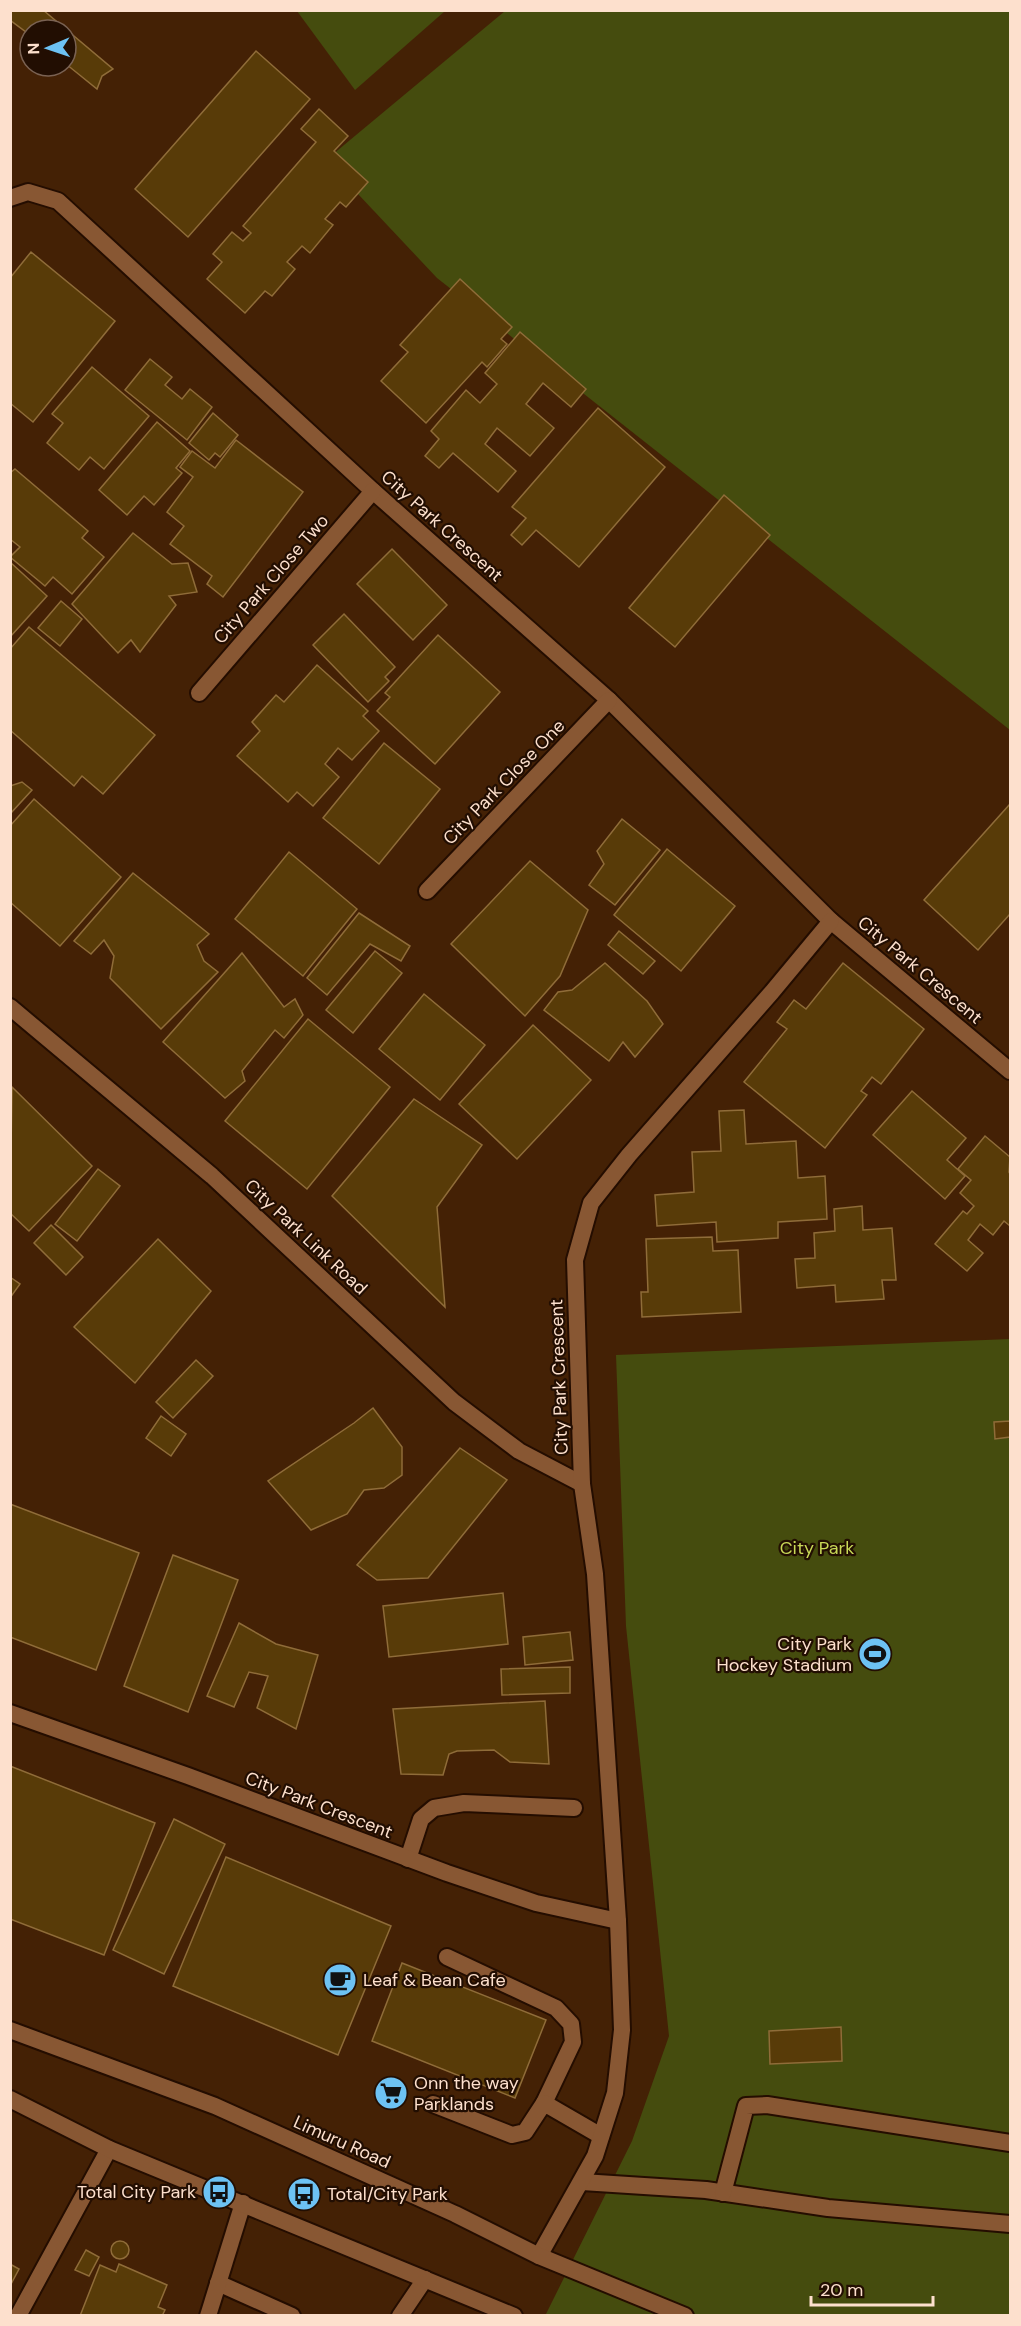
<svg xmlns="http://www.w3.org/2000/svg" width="1021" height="2326" viewBox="0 0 1021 2326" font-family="'DM Sans',sans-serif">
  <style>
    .green { fill: #454c0e }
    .building { fill: #583b08; stroke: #8f6c39; stroke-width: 1.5 }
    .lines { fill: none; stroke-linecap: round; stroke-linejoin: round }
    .service-casing { stroke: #240d00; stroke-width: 20 }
    .minor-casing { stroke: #240d00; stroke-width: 20 }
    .secondary-casing { stroke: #240d00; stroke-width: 20 }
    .service { stroke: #885733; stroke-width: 16 }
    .minor { stroke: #885733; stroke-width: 16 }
    .secondary { stroke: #885733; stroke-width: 16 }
    .labels { text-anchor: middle; stroke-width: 4.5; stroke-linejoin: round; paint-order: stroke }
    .street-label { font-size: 18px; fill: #fde0cd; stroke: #220e02 }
    .park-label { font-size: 18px; fill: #c9d957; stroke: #220e02 }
    .poi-label { font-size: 18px; fill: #fde0cd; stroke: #220e02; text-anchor: start }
  </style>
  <rect width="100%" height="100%" fill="#442105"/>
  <g class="green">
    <polygon points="297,11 445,11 355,90"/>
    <polygon points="505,11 1010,11 1010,730 437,278 326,160"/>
    <polygon points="1010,1339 1010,2315 545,2316 632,2141 669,2036 626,1626 616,1355"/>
  </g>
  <g class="building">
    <polygon points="10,10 43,10 113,69 102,76 97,89 66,64 66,30 30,30 30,35 10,20"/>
    <polygon points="256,51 310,99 188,237 135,189"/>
    <polygon points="319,109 348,136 334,151 368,182 346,207 340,202 325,219 333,225 310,253 302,246 287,262 295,269 272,296 265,291 245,313 207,279 222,262 213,254 232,232 243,241 251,233 243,226 316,142 301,129"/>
    <polygon points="31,252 115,321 33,422 10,403 10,278"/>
    <polygon points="460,279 512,327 501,339 507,344 487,367 482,362 426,423 381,381 408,352 400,345"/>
    <polygon points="520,332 586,389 571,407 543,383 526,404 554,428 530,456 497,428 485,444 516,471 498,492 453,453 439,468 425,456 439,439 431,431 466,390 480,403 497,384 485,373"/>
    <polygon points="150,359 172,377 165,385 182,399 190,389 212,407 187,440 125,390"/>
    <polygon points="92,367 149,416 104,469 90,457 79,470 47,443 63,423 52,414"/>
    <polygon points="598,408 665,467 579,567 536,530 522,545 511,535 526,518 512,507"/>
    <polygon points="213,413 238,435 220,457 215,453 209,460 189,443"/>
    <polygon points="157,422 190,451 176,468 182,473 154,505 144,496 127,515 99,490"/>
    <polygon points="236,440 303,492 223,597 207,584 212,576 170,544 184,526 167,512 193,477 180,467 192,451 215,468"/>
    <polygon points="15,469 88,531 82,538 104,557 72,594 53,577 45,586 10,557 20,547 10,539 10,473"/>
    <polygon points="724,495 770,535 675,647 629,608"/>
    <polygon points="133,533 172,564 188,563 197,592 169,596 176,605 140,652 131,640 118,653 72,604"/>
    <polygon points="392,549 447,605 413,640 357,584"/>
    <polygon points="10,562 47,596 10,637"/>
    <polygon points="61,601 82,619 60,646 38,628"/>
    <polygon points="344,614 395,667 385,677 389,681 368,702 313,645"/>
    <polygon points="29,627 155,735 103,794 82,776 74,786 10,730 10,649"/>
    <polygon points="438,635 500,692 435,764 377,711 390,697 385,693"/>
    <polygon points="317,665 368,711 363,716 379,731 352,760 338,748 325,764 339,777 313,806 297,792 288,802 237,756 260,731 252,722 276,695 284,702"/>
    <polygon points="384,743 440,789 379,864 323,818"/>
    <polygon points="22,782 32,790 10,814 10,786"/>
    <polygon points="34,799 121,877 60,946 10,902 10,826"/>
    <polygon points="1010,804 1010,914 978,950 924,900"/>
    <polygon points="622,819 660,850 615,905 589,885 604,864 597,851"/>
    <polygon points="667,849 735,906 681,971 614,915"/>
    <polygon points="289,852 357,909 303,976 235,919"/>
    <polygon points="530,861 588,910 560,976 525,1016 451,944"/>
    <polygon points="133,873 209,934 197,945 204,961 218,972 161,1029 110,978 114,956 104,940 91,954 74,941"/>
    <polygon points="359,913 410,946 401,961 370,944 327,995 307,978"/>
    <polygon points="619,931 655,961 643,974 608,945"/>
    <polygon points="375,951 402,973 353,1033 326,1010"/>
    <polygon points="242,953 284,1007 295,999 303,1015 284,1038 275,1030 242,1071 245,1081 225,1098 163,1042"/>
    <polygon points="605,963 647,1001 663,1024 635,1057 623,1042 609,1061 544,1010 558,992 572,990"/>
    <polygon points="843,963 924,1029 881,1084 872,1077 861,1091 867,1095 825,1148 744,1082 787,1029 777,1022 794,1000 806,1009"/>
    <polygon points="424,994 485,1045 440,1100 379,1049"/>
    <polygon points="308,1019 390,1087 307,1189 225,1121"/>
    <polygon points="533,1025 591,1080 517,1159 459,1104"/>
    <polygon points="12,1087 92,1166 29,1231 10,1213"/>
    <polygon points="912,1091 966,1138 947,1160 965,1176 945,1199 873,1135"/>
    <polygon points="414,1099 482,1145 437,1207 445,1307 332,1196"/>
    <polygon points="744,1110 746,1144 796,1141 798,1178 825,1176 827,1219 778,1222 778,1238 717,1242 716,1222 657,1226 655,1195 694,1192 692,1152 721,1151 719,1111"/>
    <polygon points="985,1136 1010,1157 1009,1172 1010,1174 1010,1226 1004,1221 993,1235 980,1224 968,1240 983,1253 967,1271 935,1244 963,1211 967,1214 974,1206 960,1193 971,1180 958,1169"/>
    <polygon points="98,1169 120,1186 77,1241 55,1224"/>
    <polygon points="862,1206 863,1230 892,1228 896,1280 882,1280 884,1299 836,1302 835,1285 797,1288 795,1259 815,1258 814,1233 835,1231 834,1209"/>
    <polygon points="51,1225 83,1257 66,1275 34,1243"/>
    <polygon points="712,1237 713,1251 738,1250 741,1312 642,1317 641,1292 648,1292 646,1239"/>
    <polygon points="158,1239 211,1291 135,1383 74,1327"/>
    <polygon points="10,1277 20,1284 10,1298"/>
    <polygon points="196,1360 213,1376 173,1418 156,1402"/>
    <polygon points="373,1408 402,1447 402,1475 384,1488 364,1490 347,1514 311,1530 268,1481 354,1423"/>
    <polygon points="161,1416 186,1434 171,1456 146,1438"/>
    <polygon points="1010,1421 1010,1437 995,1439 994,1422"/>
    <polygon points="460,1448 507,1480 428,1578 377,1580 357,1565"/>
    <polygon points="10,1504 139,1553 96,1670 10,1637"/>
    <polygon points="173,1555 238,1580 188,1712 124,1686"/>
    <polygon points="503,1593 508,1644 389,1657 383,1606"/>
    <polygon points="239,1623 276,1644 318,1655 296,1729 257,1708 268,1676 249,1672 234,1707 207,1696"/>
    <polygon points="570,1632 573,1660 525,1665 523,1637"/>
    <polygon points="570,1667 570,1693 502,1695 501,1669"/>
    <polygon points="545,1701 549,1764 510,1762 494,1750 457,1751 449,1754 443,1775 401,1774 393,1709"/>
    <polygon points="10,1766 155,1823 104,1955 10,1919"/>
    <polygon points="174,1819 225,1844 164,1974 113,1950"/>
    <polygon points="226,1857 391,1926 338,2055 173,1986"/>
    <polygon points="402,1963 546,2020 515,2098 372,2041"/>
    <polygon points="841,2027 842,2061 770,2064 769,2031"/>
    <circle cx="120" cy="2250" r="9"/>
    <polygon points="86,2250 99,2257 89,2276 75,2270"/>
    <polygon points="10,2264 19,2269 10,2286"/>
    <polygon points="119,2264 167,2285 158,2307 165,2310 162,2316 80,2316 100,2265 116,2272"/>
  </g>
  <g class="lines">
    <defs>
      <g id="service">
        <polyline points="408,1859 421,1819 434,1808 464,1803 574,1808"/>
        <polyline points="447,1957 556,2008 571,2024 573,2042 544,2103"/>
        <polyline points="433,2104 512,2135 525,2132 544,2103 601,2136"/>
        <polyline points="582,2182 706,2190 828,2208 1010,2224"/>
        <polyline points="723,2193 746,2106 767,2105 1010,2143"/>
        <polyline points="218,2283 292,2316"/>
        <polyline points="18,2316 109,2149"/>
        <polyline points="208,2316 243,2203"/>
        <polyline points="400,2316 425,2279"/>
      </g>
      <g id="minor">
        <polyline points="10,198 28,192 58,201 373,491 609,700 831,921 1010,1071"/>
        <polyline points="199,693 373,491"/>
        <polyline points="427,891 609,700"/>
        <polyline points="10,1007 212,1176 454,1402 519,1451 582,1484"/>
        <polyline points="10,1713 188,1776 447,1873 536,1903 618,1921"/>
        <polyline points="539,2256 595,2156 615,2093 622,2030 618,1921 595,1574 582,1484 575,1260 591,1203 629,1155 772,992 831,921"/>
      </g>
      <g id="secondary">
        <polyline points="10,2030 215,2106 455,2214 539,2256 685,2316"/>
        <polyline points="10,2099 109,2149 514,2316"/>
      </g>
    </defs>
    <use href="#service" class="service-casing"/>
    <use href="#minor" class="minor-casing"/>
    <use href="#secondary" class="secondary-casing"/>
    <use href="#service" class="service"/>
    <use href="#minor" class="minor"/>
    <use href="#secondary" class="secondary"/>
  </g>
  <defs>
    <symbol id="stadium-disc" viewBox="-11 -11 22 22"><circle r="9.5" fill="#6dc2f3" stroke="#220e02"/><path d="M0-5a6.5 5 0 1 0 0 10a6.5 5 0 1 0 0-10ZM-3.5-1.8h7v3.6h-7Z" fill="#111"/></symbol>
    <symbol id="cafe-disc" viewBox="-11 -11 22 22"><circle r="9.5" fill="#6dc2f3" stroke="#220e02"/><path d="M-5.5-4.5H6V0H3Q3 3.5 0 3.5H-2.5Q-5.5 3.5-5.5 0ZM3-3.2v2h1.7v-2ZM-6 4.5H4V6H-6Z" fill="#111"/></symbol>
    <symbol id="supermarket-disc" viewBox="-11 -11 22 22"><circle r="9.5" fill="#6dc2f3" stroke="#220e02"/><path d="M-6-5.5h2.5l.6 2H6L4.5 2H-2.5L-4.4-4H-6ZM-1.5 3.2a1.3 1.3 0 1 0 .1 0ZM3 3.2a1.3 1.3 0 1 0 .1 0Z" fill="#111"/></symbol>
    <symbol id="bus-disc" viewBox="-11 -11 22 22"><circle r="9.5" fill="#6dc2f3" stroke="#220e02"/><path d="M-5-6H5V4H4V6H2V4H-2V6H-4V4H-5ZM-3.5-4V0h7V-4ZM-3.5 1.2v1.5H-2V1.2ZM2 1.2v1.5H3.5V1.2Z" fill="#111"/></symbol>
  </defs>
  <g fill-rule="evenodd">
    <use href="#stadium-disc" x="856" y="1635" width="38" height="38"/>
    <use href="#cafe-disc" x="321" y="1961" width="38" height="38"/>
    <use href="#supermarket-disc" x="372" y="2074" width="38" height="38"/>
    <use href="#bus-disc" x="200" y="2173" width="38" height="38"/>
    <use href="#bus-disc" x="285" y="2175" width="38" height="38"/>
  </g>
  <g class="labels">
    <g class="street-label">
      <text transform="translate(442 526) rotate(42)" y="6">City Park Crescent</text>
      <text transform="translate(271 579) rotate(-49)" y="6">City Park Close Two</text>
      <text transform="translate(504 782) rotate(-46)" y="6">City Park Close One</text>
      <text transform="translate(920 970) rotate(40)" y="6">City Park Crescent</text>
      <text transform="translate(306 1237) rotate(43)" y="6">City Park Link Road</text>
      <text transform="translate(559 1377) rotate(-92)" y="6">City Park Crescent</text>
      <text transform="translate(319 1805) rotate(21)" y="6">City Park Crescent</text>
      <text transform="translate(342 2142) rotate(24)" y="6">Limuru Road</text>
    </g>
    <g class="park-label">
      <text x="817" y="1554">City Park</text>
    </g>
    <g class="poi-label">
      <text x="852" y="1650" text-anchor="end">City Park<tspan x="852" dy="21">Hockey Stadium</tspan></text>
      <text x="363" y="1986">Leaf &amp; Bean Cafe</text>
      <text x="414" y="2089">Onn the way<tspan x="414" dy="21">Parklands</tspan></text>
      <text x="196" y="2198" text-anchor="end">Total City Park</text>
      <text x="327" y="2200">Total/City Park</text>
    </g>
  </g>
  <rect width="1021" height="2326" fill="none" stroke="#fde0cd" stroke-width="24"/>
  <g transform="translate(48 48) rotate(268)"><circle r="28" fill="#220e02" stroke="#7a6253" stroke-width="1.5"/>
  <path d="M0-4.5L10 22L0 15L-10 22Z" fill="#6dc2f3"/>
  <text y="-9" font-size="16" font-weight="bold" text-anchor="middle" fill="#fde0cd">N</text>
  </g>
  <path d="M811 2296v9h122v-9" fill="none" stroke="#fde0cd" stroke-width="3"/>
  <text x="820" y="2296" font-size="18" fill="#fde0cd" stroke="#220e02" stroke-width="4.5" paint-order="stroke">20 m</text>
</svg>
